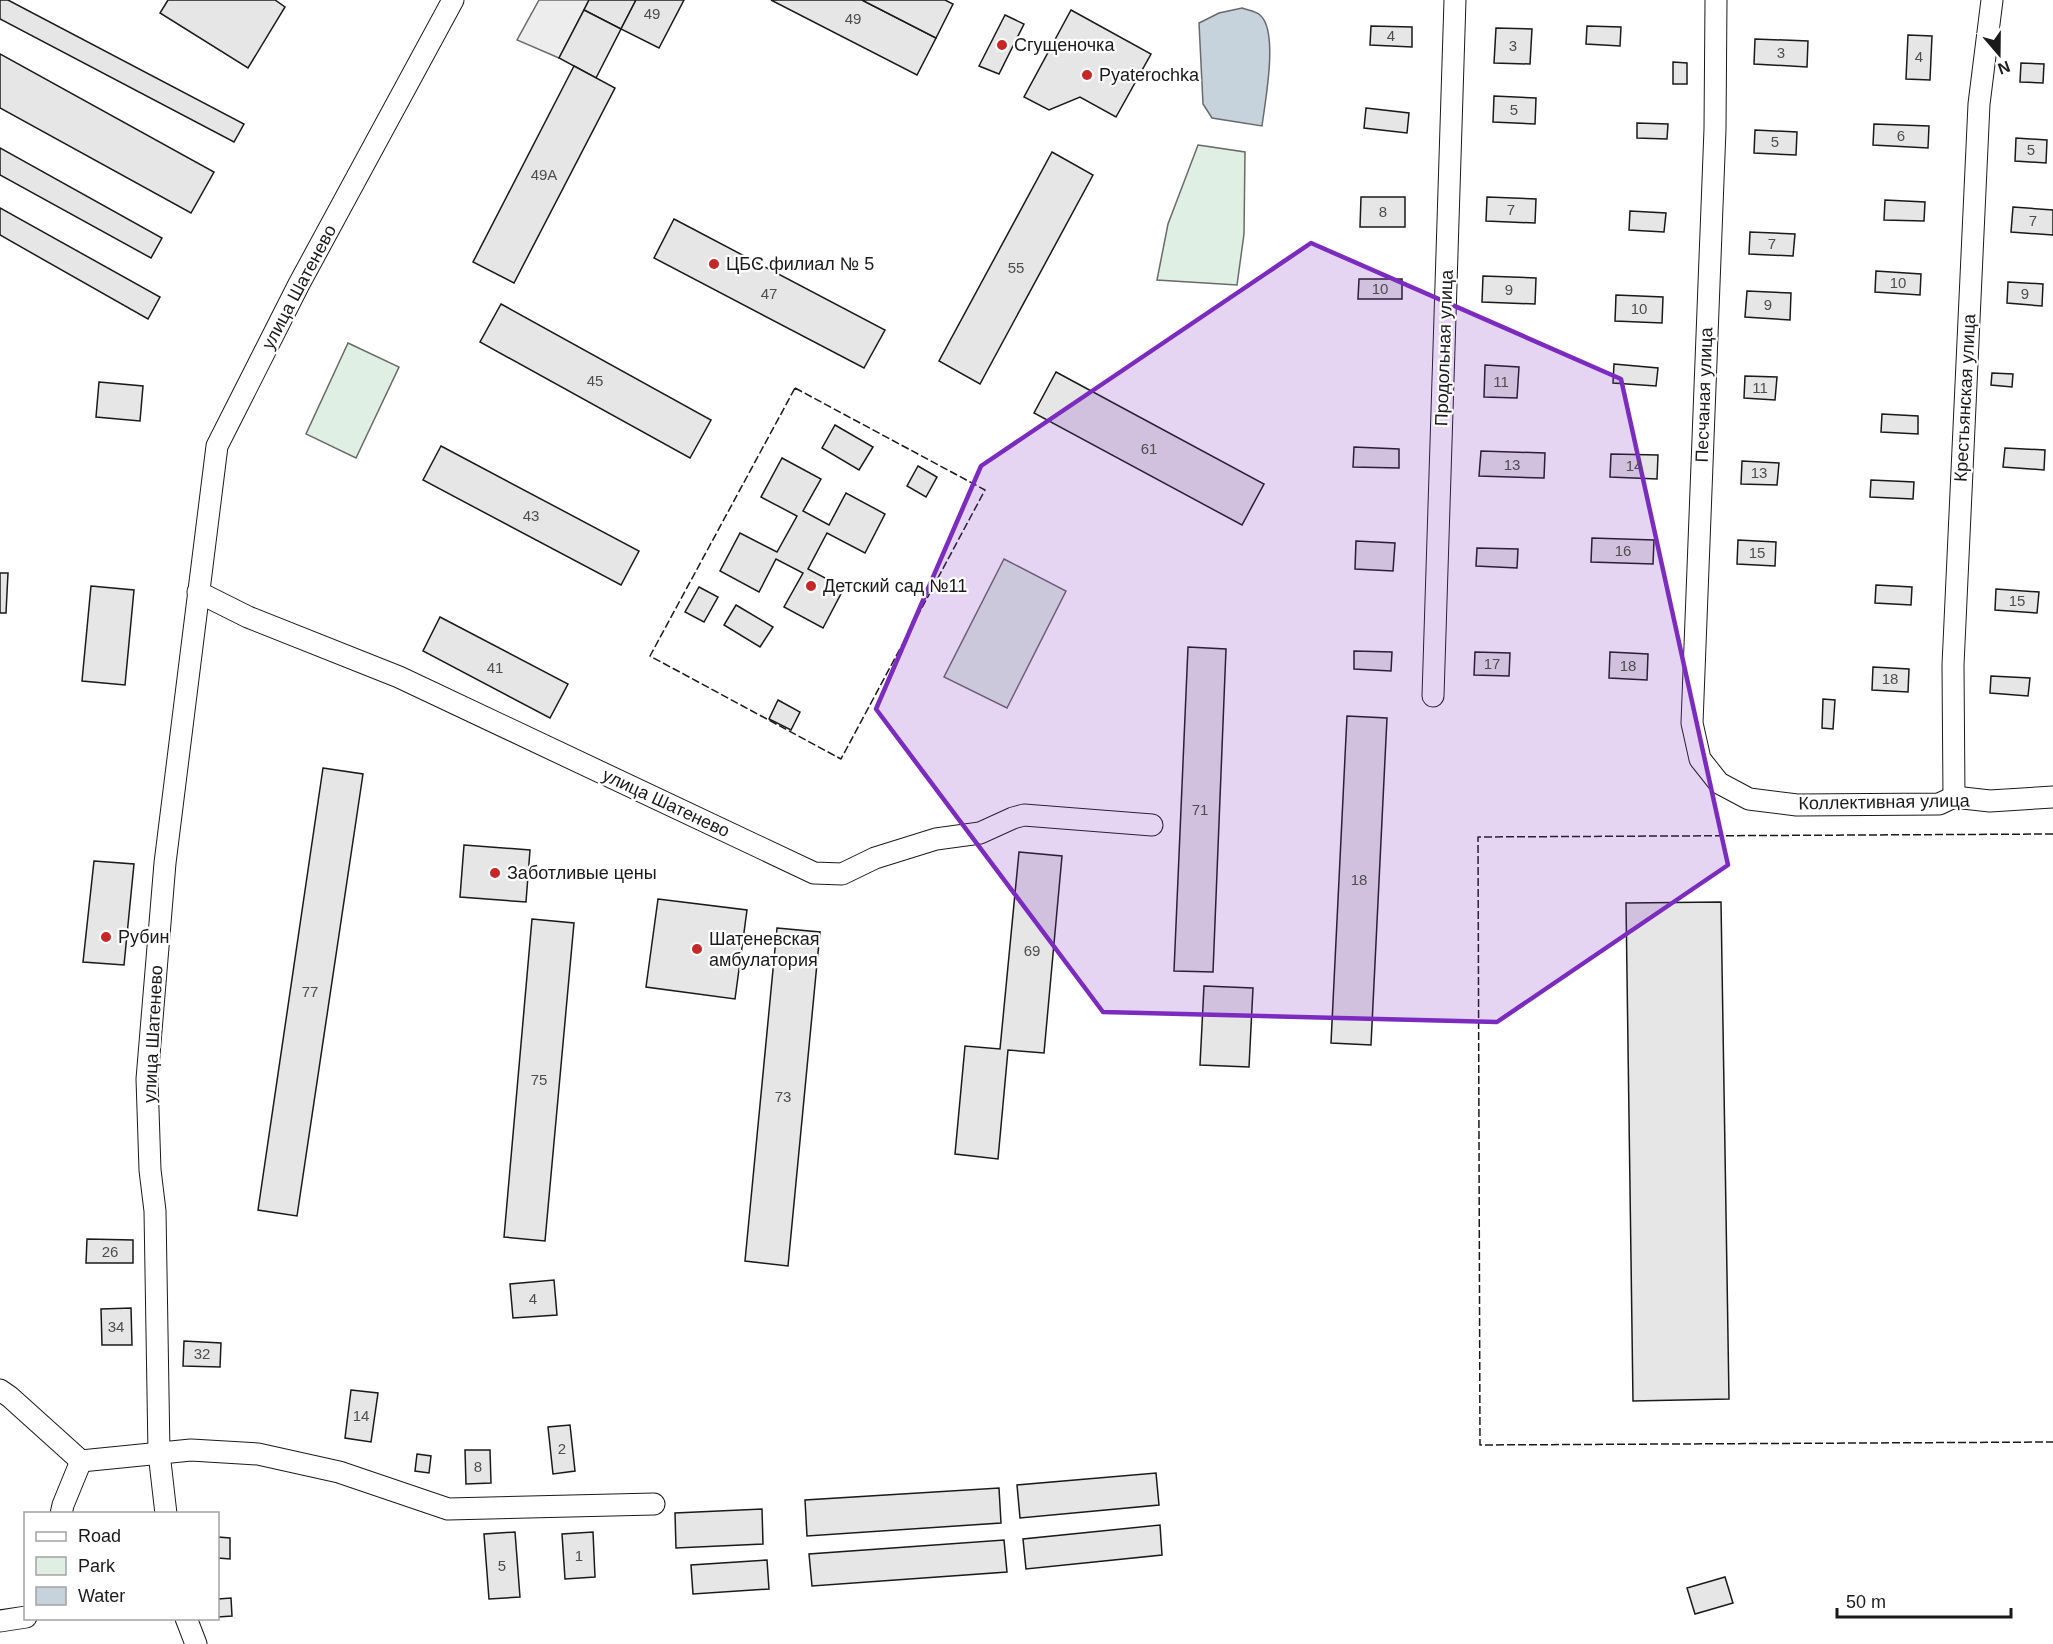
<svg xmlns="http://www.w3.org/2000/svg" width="2053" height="1644" viewBox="0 0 2053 1644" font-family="Helvetica,sans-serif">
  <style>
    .green { fill: #e0efe3; stroke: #6a6a6a; stroke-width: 1.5 }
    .parking { fill: #ededed; stroke: #6a6a6a; stroke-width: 1.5 }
    .water { fill: #c6d2dc; stroke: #6a6a6a; stroke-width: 1.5 }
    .building { fill: #e6e6e6; stroke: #1a1a1a; stroke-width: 1.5 }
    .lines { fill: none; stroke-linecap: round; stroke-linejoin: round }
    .minor-casing { stroke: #1a1a1a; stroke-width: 23 }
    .minor { stroke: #fff; stroke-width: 21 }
    .fence { stroke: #1a1a1a; stroke-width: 1.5; stroke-dasharray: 8 3; stroke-linecap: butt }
    .marked { fill: #7b2cbf; fill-opacity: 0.2; stroke: #7b2cbf; stroke-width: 4.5; stroke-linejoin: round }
    .poi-dot { fill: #c62828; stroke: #fff; stroke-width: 2 }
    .labels { text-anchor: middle; stroke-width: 4.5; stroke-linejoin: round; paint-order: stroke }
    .number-label { font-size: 15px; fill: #4d4d4d }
    .poi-label { font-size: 18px; fill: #1a1a1a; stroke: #fff; text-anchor: start }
    .street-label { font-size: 18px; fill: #1a1a1a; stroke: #fff }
  </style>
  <rect width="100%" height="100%" fill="#fff"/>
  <g class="green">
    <polygon points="1198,145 1245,152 1244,234 1237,285 1157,280 1168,224"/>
    <polygon points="348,343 399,367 356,458 306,434"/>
    <polygon points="1004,559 1066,591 1007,708 944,677"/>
  </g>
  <polygon class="parking" points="539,0 589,0 559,58 517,40"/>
  <path class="water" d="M1242,8C1247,10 1256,11 1260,15C1279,31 1265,102 1262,126L1212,118L1203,104L1199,23L1219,13Z"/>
  <g class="building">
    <polygon points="0,0 8,0 244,124 234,142 0,19"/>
    <polygon points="168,0 275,0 285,7 248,68 160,13"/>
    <polygon points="589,0 636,0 621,29 584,10"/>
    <polygon points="636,0 684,0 659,48 621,29"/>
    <polygon points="771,0 862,0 936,38 917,75"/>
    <polygon points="862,0 945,0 953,4 936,38"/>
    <polygon points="584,10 621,29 596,78 559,58"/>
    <polygon points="1071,10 1151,54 1116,117 1080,97 1049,110 1024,97"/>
    <polygon points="1005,15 1024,24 999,74 979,66"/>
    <polygon points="1371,26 1412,27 1412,47 1370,45"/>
    <polygon points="1587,26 1621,27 1620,46 1586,44"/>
    <polygon points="1496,28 1532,29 1530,64 1494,63"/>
    <polygon points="1908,35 1932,36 1930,80 1906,79"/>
    <polygon points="1755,39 1808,41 1807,67 1754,64"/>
    <polygon points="0,54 214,172 191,213 0,108"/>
    <polygon points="1673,62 1687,63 1687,84 1673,84"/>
    <polygon points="2021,63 2044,64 2043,83 2020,82"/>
    <polygon points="574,66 615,88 514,283 473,262"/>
    <polygon points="1494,96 1536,98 1535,124 1493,122"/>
    <polygon points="1366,108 1409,113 1407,133 1364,128"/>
    <polygon points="1637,123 1668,124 1667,139 1637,138"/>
    <polygon points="1874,124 1929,126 1928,148 1873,145"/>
    <polygon points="1755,130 1797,132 1796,155 1754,153"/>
    <polygon points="2016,138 2047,140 2046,163 2015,161"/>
    <polygon points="0,148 162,238 151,258 0,175"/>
    <polygon points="1052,152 1093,175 980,384 939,361"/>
    <polygon points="1361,197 1405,197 1405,227 1360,227"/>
    <polygon points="1487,197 1536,199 1535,223 1486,221"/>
    <polygon points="1885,200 1925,202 1924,221 1884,220"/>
    <polygon points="2013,207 2053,210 2053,235 2011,232"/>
    <polygon points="0,208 160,297 148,319 0,235"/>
    <polygon points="1630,211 1666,213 1664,232 1629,230"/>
    <polygon points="674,219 885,330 864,368 654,258"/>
    <polygon points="1750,232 1795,234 1793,256 1749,254"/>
    <polygon points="1876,271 1921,274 1920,295 1875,292"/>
    <polygon points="1483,276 1536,278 1535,304 1482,302"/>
    <polygon points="1359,279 1402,279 1402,299 1358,299"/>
    <polygon points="2008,282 2043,284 2042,306 2007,303"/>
    <polygon points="1747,291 1791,293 1790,320 1745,317"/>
    <polygon points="1616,295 1663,297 1662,323 1615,321"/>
    <polygon points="501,304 711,420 690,458 480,342"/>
    <polygon points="1614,364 1658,368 1656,386 1613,383"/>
    <polygon points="1485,365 1519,367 1517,398 1484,397"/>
    <polygon points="1056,372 1264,484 1242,525 1034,413"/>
    <polygon points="1992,373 2013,374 2012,387 1991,385"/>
    <polygon points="1745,376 1777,377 1775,400 1744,398"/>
    <polygon points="99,382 143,386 140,421 96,417"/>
    <polygon points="1882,414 1918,416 1918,434 1881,432"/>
    <polygon points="835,425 873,447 859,470 822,448"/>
    <polygon points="441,446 639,551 621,585 423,480"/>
    <polygon points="1354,447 1399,449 1399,468 1353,467"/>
    <polygon points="2005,448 2045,450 2044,470 2003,467"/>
    <polygon points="1481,451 1545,453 1544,478 1479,476"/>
    <polygon points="1611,454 1658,455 1657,479 1610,477"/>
    <polygon points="782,458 821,479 803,511 829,525 846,493 885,514 865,553 827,533 808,569 844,588 823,628 784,607 803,573 776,559 759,592 720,571 740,533 777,552 797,516 761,497"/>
    <polygon points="1742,461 1779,463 1777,485 1741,484"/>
    <polygon points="918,466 937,477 926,497 907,486"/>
    <polygon points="1871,480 1914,482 1913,499 1870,497"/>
    <polygon points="1592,538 1654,540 1653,564 1591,562"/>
    <polygon points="1738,540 1776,542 1775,566 1737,564"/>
    <polygon points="1356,541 1395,543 1393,571 1355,569"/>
    <polygon points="1477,548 1518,549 1517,568 1476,566"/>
    <polygon points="0,573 8,573 6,613 0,613"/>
    <polygon points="1876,585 1912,587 1911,605 1875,603"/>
    <polygon points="91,586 134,590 125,685 82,681"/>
    <polygon points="699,587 718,597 704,622 685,612"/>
    <polygon points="1996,589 2039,592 2037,613 1995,610"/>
    <polygon points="736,605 773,627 760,647 724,625"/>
    <polygon points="440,617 568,684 550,718 423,651"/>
    <polygon points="1188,647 1226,649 1213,972 1174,971"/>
    <polygon points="1354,651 1392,652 1391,671 1354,669"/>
    <polygon points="1475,652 1510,653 1509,676 1474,675"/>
    <polygon points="1610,652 1648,654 1647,680 1609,678"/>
    <polygon points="1873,667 1909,669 1908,692 1872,690"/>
    <polygon points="1991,676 2030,678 2028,696 1990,693"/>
    <polygon points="1823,699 1835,700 1833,729 1822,728"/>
    <polygon points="778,700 800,712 791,730 769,719"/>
    <polygon points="1347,716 1387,718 1371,1045 1331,1043"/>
    <polygon points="323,768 363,774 297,1216 258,1210"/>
    <polygon points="464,845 530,850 526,902 460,897"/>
    <polygon points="1019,852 1062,856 1044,1053 1008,1050 998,1159 955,1154 965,1046 1000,1049"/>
    <polygon points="94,861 134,864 124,965 83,962"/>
    <polygon points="658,899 747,910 735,999 646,987"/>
    <polygon points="1721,902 1729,1399 1633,1401 1626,903"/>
    <polygon points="532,919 574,923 545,1241 504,1237"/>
    <polygon points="777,928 820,932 788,1266 745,1261"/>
    <polygon points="1204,986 1253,988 1249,1067 1200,1065"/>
    <polygon points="87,1239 133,1240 133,1263 86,1263"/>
    <polygon points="554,1280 557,1315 513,1318 510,1284"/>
    <polygon points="131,1308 132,1345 102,1345 101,1309"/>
    <polygon points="184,1341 221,1343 220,1367 183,1366"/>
    <polygon points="351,1390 378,1393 371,1442 345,1438"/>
    <polygon points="570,1425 575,1471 553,1474 548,1427"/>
    <polygon points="465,1450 490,1450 491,1483 466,1484"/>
    <polygon points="417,1454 431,1456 429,1473 415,1471"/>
    <polygon points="1156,1473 1159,1505 1020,1518 1017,1485"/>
    <polygon points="999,1488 1001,1523 807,1536 805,1500"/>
    <polygon points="762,1509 763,1544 676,1548 675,1513"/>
    <polygon points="1160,1525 1162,1555 1026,1569 1023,1539"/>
    <polygon points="515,1532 520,1597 489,1599 484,1534"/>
    <polygon points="593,1532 595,1577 565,1579 562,1534"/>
    <polygon points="218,1537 230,1538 230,1559 218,1558"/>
    <polygon points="1004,1540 1007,1572 812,1586 809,1554"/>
    <polygon points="767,1560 769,1589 693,1594 691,1565"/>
    <polygon points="1725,1577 1733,1603 1695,1614 1687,1588"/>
    <polygon points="231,1598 232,1616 218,1617 218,1599"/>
  </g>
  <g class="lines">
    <defs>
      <g id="minor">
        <polyline points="1716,0 1715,129 1692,723 1700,759 1719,783 1749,799 1797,805 1939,804 1954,797 1990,801 2053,797"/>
        <polyline points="198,592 248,617 399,677 814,873 842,874 875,858 936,839 980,833 1013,818 1024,815 1152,825"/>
        <polyline points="1433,696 1455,0"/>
        <polyline points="1954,797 1953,665 1979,104 1992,0"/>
        <polyline points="0,1390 10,1397 81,1461"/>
        <polyline points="81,1461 191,1450 258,1454 339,1472 448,1509 654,1504"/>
        <polyline points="61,1514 63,1505 81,1461"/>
        <polyline points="166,1514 159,1453 155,1211 150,1170 147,1079 165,863 217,446 299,284 453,0"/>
        <polyline points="186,1618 196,1644"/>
        <polyline points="0,1621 26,1617"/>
      </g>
    </defs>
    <use href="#minor" class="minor-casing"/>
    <use href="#minor" class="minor"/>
    <g class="fence">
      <polygon points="795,388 985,490 841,759 650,656"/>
      <polyline points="2053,834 1478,837 1480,1445 2053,1442"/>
    </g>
  </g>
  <path class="marked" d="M1311,243L1621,379L1728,865L1497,1022L1103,1012L876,709L981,466Z"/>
  <g class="poi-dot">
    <circle cx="1002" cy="45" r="6"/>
    <circle cx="1087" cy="75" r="6"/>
    <circle cx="714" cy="264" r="6"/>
    <circle cx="811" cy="586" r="6"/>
    <circle cx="495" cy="873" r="6"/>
    <circle cx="106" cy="937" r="6"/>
    <circle cx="697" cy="949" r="6"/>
  </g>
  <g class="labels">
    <g class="number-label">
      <text x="652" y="19">49</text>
      <text x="853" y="24">49</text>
      <text x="1391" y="41">4</text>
      <text x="1513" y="51">3</text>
      <text x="1781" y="58">3</text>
      <text x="1919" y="62">4</text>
      <text x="1514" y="115">5</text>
      <text x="1901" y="141">6</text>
      <text x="1775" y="147">5</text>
      <text x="2031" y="155">5</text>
      <text x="544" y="180">49А</text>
      <text x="1511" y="215">7</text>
      <text x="1383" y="217">8</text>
      <text x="2033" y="226">7</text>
      <text x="1772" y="249">7</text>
      <text x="1016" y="273">55</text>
      <text x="1898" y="288">10</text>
      <text x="1380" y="294">10</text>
      <text x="1509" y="295">9</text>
      <text x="769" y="299">47</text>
      <text x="2025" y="299">9</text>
      <text x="1768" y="310">9</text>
      <text x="1639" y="314">10</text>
      <text x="595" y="386">45</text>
      <text x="1501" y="387">11</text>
      <text x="1760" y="393">11</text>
      <text x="1149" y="454">61</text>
      <text x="1512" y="470">13</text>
      <text x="1634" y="471">14</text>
      <text x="1759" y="478">13</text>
      <text x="531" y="521">43</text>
      <text x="1623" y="556">16</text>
      <text x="1757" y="558">15</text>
      <text x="2017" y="606">15</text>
      <text x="1492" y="669">17</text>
      <text x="1628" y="671">18</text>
      <text x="495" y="673">41</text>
      <text x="1890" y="684">18</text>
      <text x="1200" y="815">71</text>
      <text x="1359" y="885">18</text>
      <text x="1032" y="956">69</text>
      <text x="310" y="997">77</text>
      <text x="539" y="1085">75</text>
      <text x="783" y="1102">73</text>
      <text x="110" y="1257">26</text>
      <text x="533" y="1304">4</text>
      <text x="116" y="1332">34</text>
      <text x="202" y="1359">32</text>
      <text x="361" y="1421">14</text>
      <text x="562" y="1454">2</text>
      <text x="478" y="1472">8</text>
      <text x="579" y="1561">1</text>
      <text x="502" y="1571">5</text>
    </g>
    <g class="poi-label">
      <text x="1014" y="51">Сгущеночка</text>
      <text x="1099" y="81">Pyaterochka</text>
      <text x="726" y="270">ЦБС филиал № 5</text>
      <text x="823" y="592">Детский сад №11</text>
      <text x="507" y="879">Заботливые цены</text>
      <text x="118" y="943">Рубин</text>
      <text x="709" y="945">Шатеневская<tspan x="709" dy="21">амбулатория</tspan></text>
    </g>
    <g class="street-label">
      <text transform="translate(299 287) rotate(-62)" y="6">улица Шатенево</text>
      <text transform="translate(1444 348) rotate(-88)" y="6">Продольная улица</text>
      <text transform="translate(1704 395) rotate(-88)" y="6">Песчаная улица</text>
      <text transform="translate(1965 398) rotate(-87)" y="6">Крестьянская улица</text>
      <text transform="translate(1884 802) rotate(-1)" y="6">Коллективная улица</text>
      <text transform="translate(666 803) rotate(25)" y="6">улица Шатенево</text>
      <text transform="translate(153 1034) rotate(-87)" y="6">улица Шатенево</text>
    </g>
  </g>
  <rect x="24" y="1512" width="195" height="108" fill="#ffffff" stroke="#a3a3a3" stroke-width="1.5"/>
  <rect x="36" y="1532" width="30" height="9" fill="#ffffff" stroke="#a3a3a3" stroke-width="1.5"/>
  <text x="78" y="1542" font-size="18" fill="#1a1a1a">Road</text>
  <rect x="36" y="1557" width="30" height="18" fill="#e0efe3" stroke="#a3a3a3" stroke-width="1.5"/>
  <text x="78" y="1572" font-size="18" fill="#1a1a1a">Park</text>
  <rect x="36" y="1587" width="30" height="18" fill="#c6d2dc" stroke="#a3a3a3" stroke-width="1.5"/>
  <text x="78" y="1602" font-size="18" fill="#1a1a1a">Water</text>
  <g transform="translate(1999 54) rotate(160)" stroke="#ffffff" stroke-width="4.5" paint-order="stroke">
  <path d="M0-4.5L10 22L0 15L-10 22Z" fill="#1a1a1a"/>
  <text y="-9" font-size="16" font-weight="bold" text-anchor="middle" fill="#1a1a1a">N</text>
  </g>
  <path d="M1837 1608v9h174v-9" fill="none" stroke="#1a1a1a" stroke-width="3"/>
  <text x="1846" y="1608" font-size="18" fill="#1a1a1a" stroke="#ffffff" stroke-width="4.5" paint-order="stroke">50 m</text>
</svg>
